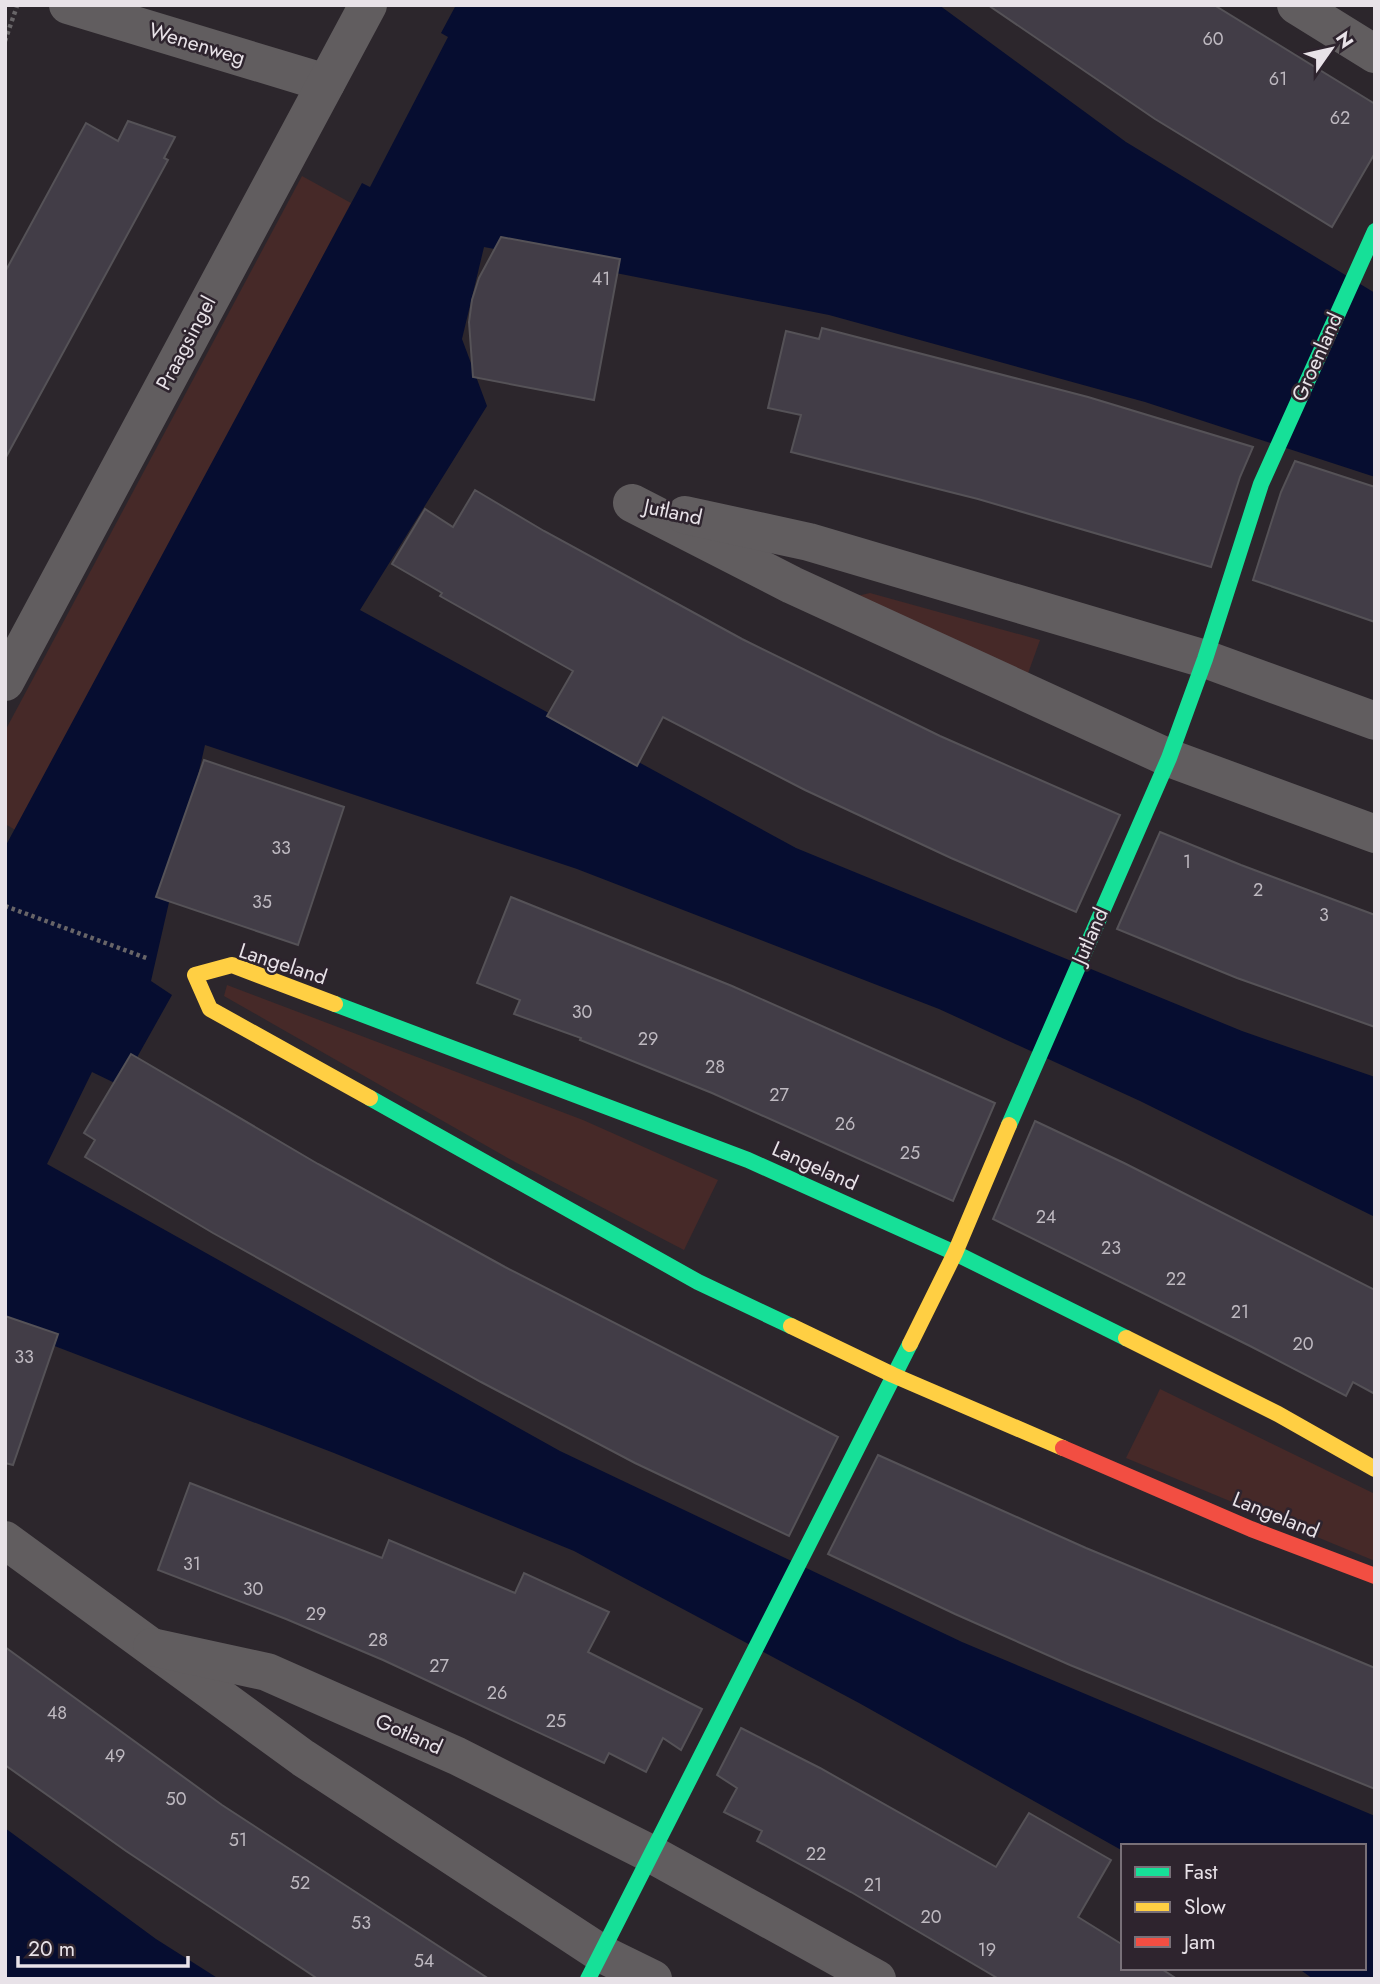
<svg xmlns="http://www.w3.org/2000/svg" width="1380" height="1984" viewBox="0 0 1380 1984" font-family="Jost,sans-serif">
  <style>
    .green { fill: #462928 }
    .water { fill: #060d30 }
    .building { fill: #423d47; stroke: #555257; stroke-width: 2 }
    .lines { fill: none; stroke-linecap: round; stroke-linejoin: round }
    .path { stroke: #686568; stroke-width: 4.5; stroke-dasharray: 3.5 3.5; stroke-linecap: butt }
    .street { stroke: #615d5f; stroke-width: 38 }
    .fast { stroke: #16e098; stroke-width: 16 }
    .slow { stroke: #ffcf43; stroke-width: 16 }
    .jam { stroke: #f24e42; stroke-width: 16 }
    .labels { text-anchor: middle; stroke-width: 5; stroke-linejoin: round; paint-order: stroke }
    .number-label { font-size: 18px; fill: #beb9c0 }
    .street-label { font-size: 21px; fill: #e8e2e8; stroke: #2e242e }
  </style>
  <rect width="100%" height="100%" fill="#2c262c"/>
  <g class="green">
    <polygon points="302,176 351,203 19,832 5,824 5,731"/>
    <polygon points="870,593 1040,640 1026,679 857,596"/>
    <polygon points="227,985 583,1120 718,1180 684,1250 515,1162 224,996"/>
    <polygon points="1160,1389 1375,1494 1375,1561 1126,1458"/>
  </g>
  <g class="water">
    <polygon points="456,5 939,5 1126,142 1375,293 1375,477 1145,402 829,315 484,247 462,339 487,406 360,610 796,848 1242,1031 1375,1077 1375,1217 1140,1101 939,1009 577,869 205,745 151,981 172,995 121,1086 92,1072 47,1164 560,1451 962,1642 1375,1816 1375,1979 1313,1979 1298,1968 1364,1968 1364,1846 1123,1846 1123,1851 859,1703 574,1551 334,1453 5,1327 5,847 362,183 370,187 448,37 441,33"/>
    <polygon points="5,1828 156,1939 219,1979 5,1979"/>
  </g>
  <g class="building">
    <polygon points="988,5 1214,5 1375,104 1375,153 1332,227 1155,119"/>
    <polygon points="128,121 175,137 164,158 168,160 5,459 5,272 86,123 118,141"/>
    <polygon points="501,237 620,259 594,400 473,377 469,322 472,300 479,278"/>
    <polygon points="822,328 1088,397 1253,447 1240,477 1211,567 978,499 791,452 801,415 768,408 786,331 819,339"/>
    <polygon points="1295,461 1375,487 1375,622 1253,580 1281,492"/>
    <polygon points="475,490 544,531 742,639 940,736 1120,815 1076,912 951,858 805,790 663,717 637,766 547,716 573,671 440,596 442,593 392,564 425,509 453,527"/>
    <polygon points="204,760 344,807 298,945 156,897"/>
    <polygon points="1160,832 1241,865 1375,915 1375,1027 1237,978 1117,929"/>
    <polygon points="511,897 732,986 995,1103 953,1201 712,1093 580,1040 581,1038 514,1014 520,1000 477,983"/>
    <polygon points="131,1054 318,1164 505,1267 838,1437 789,1536 635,1463 481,1382 213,1233 85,1157 95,1140 84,1133"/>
    <polygon points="1035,1121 1124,1163 1375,1290 1375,1394 1353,1382 1346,1396 1250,1346 993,1219"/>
    <polygon points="5,1316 58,1334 13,1465 5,1463"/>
    <polygon points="878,1455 1086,1548 1375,1668 1375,1789 1070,1665 955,1614 828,1554"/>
    <polygon points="190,1483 382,1558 389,1540 515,1593 524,1573 609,1612 588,1652 702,1709 681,1750 663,1738 646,1772 609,1753 604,1763 383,1660 286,1619 158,1570"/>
    <polygon points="5,1647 222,1805 489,1979 318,1979 126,1851 5,1765"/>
    <polygon points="741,1728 820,1768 996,1867 1029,1813 1111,1860 1078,1917 1123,1945 1123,1968 1160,1968 1177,1979 999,1979 851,1892 757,1841 762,1831 724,1812 737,1788 717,1775"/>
  </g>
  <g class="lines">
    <g class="path">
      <polyline points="5,41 17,6"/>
      <polyline points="5,906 149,959"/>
    </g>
    <g class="street">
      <polyline points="68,5 326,83"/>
      <polyline points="1296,5 1375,54"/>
      <polyline points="632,503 792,585 1169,758 1375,834"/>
      <polyline points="685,515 809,542 1205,659 1375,721"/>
      <polyline points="5,682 368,5"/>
      <polyline points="5,1540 303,1758 602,1954 653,1979"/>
      <polyline points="152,1647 267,1672 457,1756 653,1855 877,1979"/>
    </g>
    <g class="fast">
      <polyline points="335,1004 748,1160 955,1253 1126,1338"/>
      <polyline points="370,1098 698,1282 791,1326"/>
      <polyline points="1009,1125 1169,758 1205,659 1261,484 1375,231"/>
      <polyline points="588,1979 910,1344"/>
    </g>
    <g class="slow">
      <polyline points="335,1004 232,965 195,975 210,1009 370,1098"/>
      <polyline points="791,1326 893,1375 1063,1448"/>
      <polyline points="1126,1338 1278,1414 1375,1469"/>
      <polyline points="910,1344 955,1253 1009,1125"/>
    </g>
    <polyline class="jam" points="1063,1448 1251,1529 1375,1576"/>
  </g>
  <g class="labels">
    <g class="number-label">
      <text x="1213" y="45">60</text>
      <text x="1278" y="85">61</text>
      <text x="1340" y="124">62</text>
      <text x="601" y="285">41</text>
      <text x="281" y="854">33</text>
      <text x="1187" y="868">1</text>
      <text x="1258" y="896">2</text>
      <text x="262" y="908">35</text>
      <text x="1324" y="921">3</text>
      <text x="582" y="1018">30</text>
      <text x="648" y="1045">29</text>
      <text x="715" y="1073">28</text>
      <text x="779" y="1101">27</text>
      <text x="845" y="1130">26</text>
      <text x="910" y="1159">25</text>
      <text x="1046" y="1223">24</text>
      <text x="1111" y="1254">23</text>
      <text x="1176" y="1285">22</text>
      <text x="1240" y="1318">21</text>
      <text x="1303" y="1350">20</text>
      <text x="24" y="1363">33</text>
      <text x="192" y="1570">31</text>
      <text x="253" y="1595">30</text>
      <text x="316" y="1620">29</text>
      <text x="378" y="1646">28</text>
      <text x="439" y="1672">27</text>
      <text x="497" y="1699">26</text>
      <text x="57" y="1719">48</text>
      <text x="556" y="1727">25</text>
      <text x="115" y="1762">49</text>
      <text x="176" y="1805">50</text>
      <text x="238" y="1846">51</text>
      <text x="816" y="1860">22</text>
      <text x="300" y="1889">52</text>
      <text x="873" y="1891">21</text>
      <text x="931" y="1923">20</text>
      <text x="361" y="1929">53</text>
      <text x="987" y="1956">19</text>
      <text x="424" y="1967">54</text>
    </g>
    <g class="street-label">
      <text transform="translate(197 44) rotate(17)" y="7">Wenenweg</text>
      <text transform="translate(186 343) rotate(-62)" y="7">Praagsingel</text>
      <text transform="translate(1317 357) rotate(-66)" y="7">Groenland</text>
      <text transform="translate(673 512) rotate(12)" y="7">Jutland</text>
      <text transform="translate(1090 936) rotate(-66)" y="7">Jutland</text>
      <text transform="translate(283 964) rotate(18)" y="7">Langeland</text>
      <text transform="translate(815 1166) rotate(24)" y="7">Langeland</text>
      <text transform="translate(1276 1515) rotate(22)" y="7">Langeland</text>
      <text transform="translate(409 1734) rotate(24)" y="7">Gotland</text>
    </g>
  </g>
  <rect width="1380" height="1984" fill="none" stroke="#e8e2e8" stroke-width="14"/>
  <rect x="1121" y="1844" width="245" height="126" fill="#2e242e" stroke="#787078" stroke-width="2"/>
  <rect x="1135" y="1867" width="35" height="10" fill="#16e098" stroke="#787078" stroke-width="2"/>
  <text x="1184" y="1879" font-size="21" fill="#e8e2e8">Fast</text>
  <rect x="1135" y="1902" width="35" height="10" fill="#ffcf43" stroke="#787078" stroke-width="2"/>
  <text x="1184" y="1914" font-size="21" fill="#e8e2e8">Slow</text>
  <rect x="1135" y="1937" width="35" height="10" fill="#f24e42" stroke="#787078" stroke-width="2"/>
  <text x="1184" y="1949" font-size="21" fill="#e8e2e8">Jam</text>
  <g transform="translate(1331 49) rotate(56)" stroke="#2e242e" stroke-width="5" paint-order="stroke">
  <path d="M0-5L12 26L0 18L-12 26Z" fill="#e8e2e8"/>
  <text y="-10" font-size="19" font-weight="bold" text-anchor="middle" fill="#e8e2e8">N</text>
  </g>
  <path d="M18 1956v10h170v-10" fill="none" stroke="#e8e2e8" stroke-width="3.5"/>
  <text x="28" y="1956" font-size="21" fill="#e8e2e8" stroke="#2e242e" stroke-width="5" paint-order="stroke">20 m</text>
</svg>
